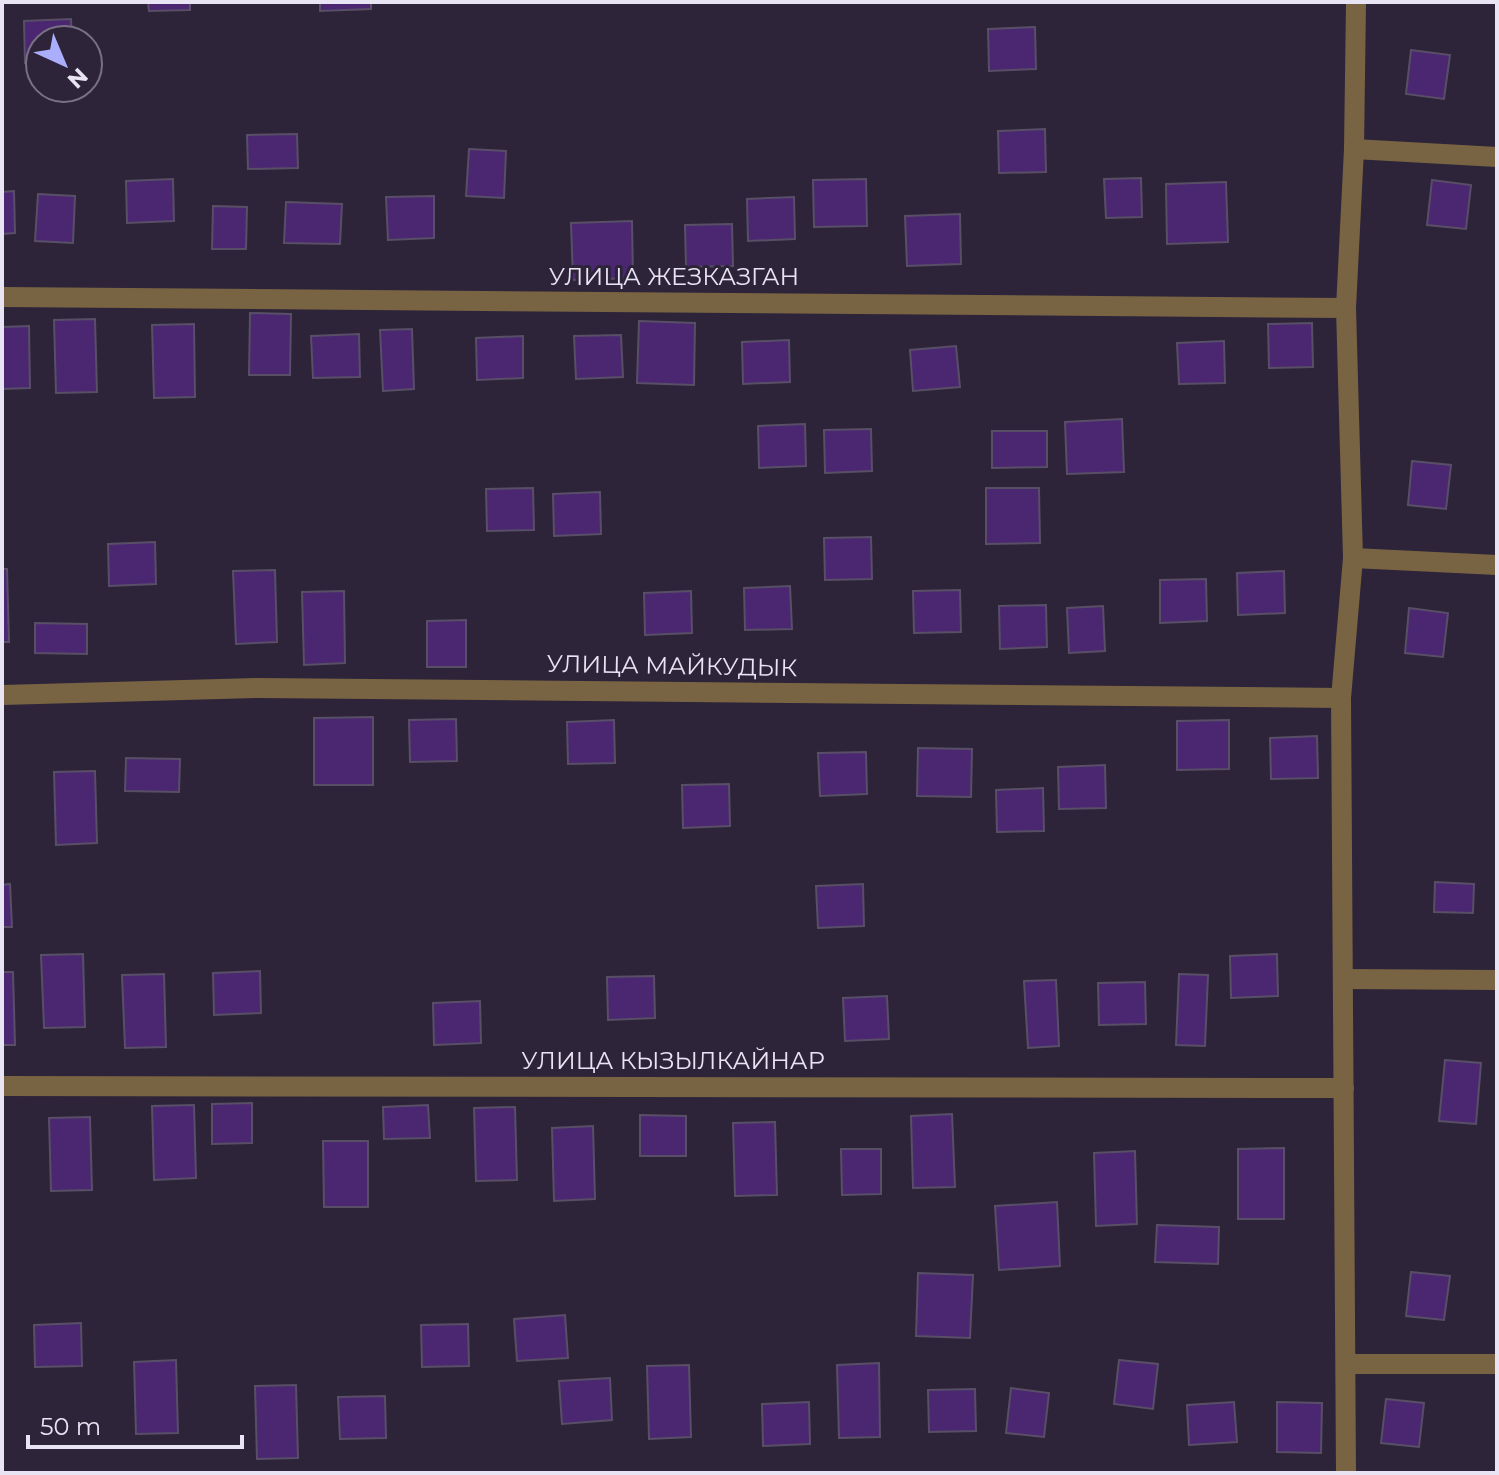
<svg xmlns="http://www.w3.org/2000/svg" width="1499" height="1475" viewBox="0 0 1499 1475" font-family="Montserrat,sans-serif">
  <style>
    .building { fill: #4a2770; stroke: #584f67; stroke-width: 2 }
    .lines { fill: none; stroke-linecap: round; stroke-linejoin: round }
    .street { stroke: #786443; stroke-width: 20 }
    .labels { text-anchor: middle; stroke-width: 6; stroke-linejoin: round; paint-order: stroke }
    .street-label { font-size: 24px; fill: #e9e4f3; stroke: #2d2439 }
  </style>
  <rect width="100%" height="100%" fill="#2d2439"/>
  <g class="building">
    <polygon points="148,2 190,2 190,10 149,11"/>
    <polygon points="320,2 371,2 371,9 320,11"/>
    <polygon points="71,19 72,40 40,40 40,62 25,63 24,21"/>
    <polygon points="1035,27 1036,69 989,71 988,29"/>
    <polygon points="1411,50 1450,55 1444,99 1406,94"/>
    <polygon points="1045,129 1046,172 999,173 998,131"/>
    <polygon points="297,134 298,168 248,169 247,135"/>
    <polygon points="469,149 506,151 504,198 466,196"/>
    <polygon points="1141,178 1142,217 1106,218 1104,179"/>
    <polygon points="173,179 174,221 127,223 126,181"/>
    <polygon points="866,179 867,226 814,227 813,180"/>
    <polygon points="1432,180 1471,185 1466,229 1427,225"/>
    <polygon points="1226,182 1228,242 1167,244 1166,184"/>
    <polygon points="14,191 15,233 2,234 2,192"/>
    <polygon points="38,194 75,196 73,243 35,241"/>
    <polygon points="434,196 434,238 388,240 386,197"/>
    <polygon points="794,197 795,239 748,241 747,199"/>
    <polygon points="286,202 342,204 340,244 284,243"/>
    <polygon points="213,206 247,207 246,249 212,249"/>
    <polygon points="960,214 961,264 907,266 905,216"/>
    <polygon points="632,221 633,278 573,280 571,223"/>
    <polygon points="732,224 733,266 686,267 685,225"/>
    <polygon points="250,313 291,314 290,375 249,375"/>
    <polygon points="95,319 97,392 56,393 54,320"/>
    <polygon points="639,321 695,323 694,385 637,383"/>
    <polygon points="1312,323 1313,367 1269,368 1268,324"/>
    <polygon points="194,324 195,397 154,398 152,325"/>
    <polygon points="29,326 30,388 2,389 2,327"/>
    <polygon points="412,329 414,389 383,391 380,330"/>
    <polygon points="359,334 360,377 313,378 311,336"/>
    <polygon points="621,335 623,377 576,379 574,336"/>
    <polygon points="523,336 523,378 477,380 476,338"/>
    <polygon points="789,340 790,382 743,384 742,342"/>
    <polygon points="1224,341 1225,383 1179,384 1177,343"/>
    <polygon points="956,346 960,387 913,391 910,350"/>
    <polygon points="1122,419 1124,472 1067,474 1065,422"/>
    <polygon points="805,424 806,466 759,468 758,426"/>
    <polygon points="871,429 872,471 825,473 824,430"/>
    <polygon points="992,431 1047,431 1047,467 992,468"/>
    <polygon points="1412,461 1451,465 1446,509 1408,505"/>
    <polygon points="533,488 534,530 487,531 486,489"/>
    <polygon points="986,488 1039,488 1040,543 986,544"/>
    <polygon points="600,492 601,534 554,536 553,494"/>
    <polygon points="871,537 872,579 825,580 824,538"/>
    <polygon points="155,542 156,584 109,586 108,544"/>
    <polygon points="2,569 7,569 9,642 2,642"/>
    <polygon points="275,570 277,642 236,644 233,571"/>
    <polygon points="1284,571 1285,613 1238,615 1237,573"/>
    <polygon points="1206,579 1207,621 1160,623 1160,580"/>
    <polygon points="790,586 792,629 745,630 744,588"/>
    <polygon points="960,590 961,632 914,633 913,591"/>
    <polygon points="344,591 345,663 304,665 302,592"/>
    <polygon points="691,591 692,633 645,635 644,593"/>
    <polygon points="1046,605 1047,647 1000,649 999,606"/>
    <polygon points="1103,606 1105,651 1069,653 1067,608"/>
    <polygon points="1409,608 1448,613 1443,657 1405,653"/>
    <polygon points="466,620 466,667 427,667 427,621"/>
    <polygon points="35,623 87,624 87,654 35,653"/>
    <polygon points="373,717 373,785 314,785 314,718"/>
    <polygon points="456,719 457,761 410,762 409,720"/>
    <polygon points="614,720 615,763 568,764 567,722"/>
    <polygon points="1229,720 1229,769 1177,770 1177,721"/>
    <polygon points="1317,736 1318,778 1271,779 1270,738"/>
    <polygon points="918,748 972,749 971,797 917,796"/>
    <polygon points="866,752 867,794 820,796 818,753"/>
    <polygon points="126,758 180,759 179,792 125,791"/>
    <polygon points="1105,765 1106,808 1059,809 1058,767"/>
    <polygon points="95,771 97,843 56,845 54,772"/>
    <polygon points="729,784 730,826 683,828 682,785"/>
    <polygon points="1043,788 1044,831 997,832 996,790"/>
    <polygon points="1435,882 1474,884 1473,913 1434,912"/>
    <polygon points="10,884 12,927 2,927 2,885"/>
    <polygon points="863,884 864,926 818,928 816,886"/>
    <polygon points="83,954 85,1027 44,1028 41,955"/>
    <polygon points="1277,954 1278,996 1231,998 1230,956"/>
    <polygon points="260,971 261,1013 214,1015 213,973"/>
    <polygon points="2,972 13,972 15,1045 2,1045"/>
    <polygon points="164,974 166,1047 125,1048 122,975"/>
    <polygon points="1179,974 1208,975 1205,1046 1176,1045"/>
    <polygon points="654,976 655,1018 608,1020 607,977"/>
    <polygon points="1056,980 1059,1046 1028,1048 1024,981"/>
    <polygon points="1145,982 1146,1024 1099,1025 1098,983"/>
    <polygon points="887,996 889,1039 845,1041 843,998"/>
    <polygon points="480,1001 481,1043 434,1045 433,1003"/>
    <polygon points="1445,1060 1481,1063 1476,1124 1439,1121"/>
    <polygon points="252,1103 252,1143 212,1144 212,1104"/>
    <polygon points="194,1105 196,1178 154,1180 152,1106"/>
    <polygon points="428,1105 430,1138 384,1139 383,1107"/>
    <polygon points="515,1107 517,1180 476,1181 474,1108"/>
    <polygon points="952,1114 955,1187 913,1188 911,1116"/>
    <polygon points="640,1115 686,1116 686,1156 640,1156"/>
    <polygon points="90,1117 92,1190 51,1191 49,1118"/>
    <polygon points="775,1122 777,1195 735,1196 733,1123"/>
    <polygon points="593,1126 595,1199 554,1201 552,1128"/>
    <polygon points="323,1141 368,1141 368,1207 324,1207"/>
    <polygon points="1284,1148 1284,1219 1238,1219 1238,1149"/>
    <polygon points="841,1149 881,1149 881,1194 842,1195"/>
    <polygon points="1135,1151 1137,1224 1096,1226 1094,1153"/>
    <polygon points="1057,1202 1060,1266 999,1270 995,1206"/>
    <polygon points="1157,1225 1219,1227 1218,1264 1155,1262"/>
    <polygon points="1411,1272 1450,1276 1444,1320 1406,1316"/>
    <polygon points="918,1273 973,1275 970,1338 916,1336"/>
    <polygon points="565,1315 568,1358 517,1361 514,1319"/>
    <polygon points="81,1323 82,1366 35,1367 34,1325"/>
    <polygon points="468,1324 469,1366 422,1367 421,1325"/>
    <polygon points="176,1360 178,1433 136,1434 134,1362"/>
    <polygon points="1119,1360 1158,1364 1153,1409 1114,1404"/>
    <polygon points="879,1363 880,1437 839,1438 837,1365"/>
    <polygon points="689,1365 691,1437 649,1439 647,1366"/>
    <polygon points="610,1378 612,1420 562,1424 559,1381"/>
    <polygon points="296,1385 298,1458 257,1459 255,1386"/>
    <polygon points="1011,1388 1049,1393 1044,1437 1006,1433"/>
    <polygon points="975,1389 976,1431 929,1432 928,1390"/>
    <polygon points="385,1396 386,1438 340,1439 338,1397"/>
    <polygon points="1386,1399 1424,1403 1419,1447 1381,1443"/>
    <polygon points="809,1402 810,1444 763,1446 762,1404"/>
    <polygon points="1234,1402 1237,1442 1189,1445 1187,1405"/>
    <polygon points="1277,1402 1322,1403 1321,1453 1277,1452"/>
  </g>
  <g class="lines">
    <g class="street">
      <polyline points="1354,149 1497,157"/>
      <polyline points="2,297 1346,308"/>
      <polyline points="1353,558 1497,565"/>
      <polyline points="2,695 258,688 1341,698"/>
      <polyline points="1343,979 1497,980"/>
      <polyline points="2,1086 1344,1088"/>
      <polyline points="1347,1364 1497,1364"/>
      <polyline points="1346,1473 1341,698 1353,558 1346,308 1354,149 1356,2"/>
    </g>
  </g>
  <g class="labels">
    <g class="street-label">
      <text x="674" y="285">УЛИЦА ЖЕЗКАЗГАН</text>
      <text transform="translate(672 666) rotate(1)" y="8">УЛИЦА МАЙКУДЫК</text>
      <text x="673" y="1069">УЛИЦА КЫЗЫЛКАЙНАР</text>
    </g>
  </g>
  <rect width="1499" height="1475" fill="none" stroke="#e9e4f3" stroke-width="8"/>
  <g transform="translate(64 64) rotate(136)"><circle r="38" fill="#2d2439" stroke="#787183" stroke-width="2"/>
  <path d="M0-6L14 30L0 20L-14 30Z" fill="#abaffb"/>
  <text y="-12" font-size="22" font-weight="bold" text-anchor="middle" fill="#e9e4f3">N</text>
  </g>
  <path d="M28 1435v12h214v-12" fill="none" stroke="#e9e4f3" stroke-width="4"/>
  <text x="40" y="1435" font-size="24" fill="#e9e4f3" stroke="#2d2439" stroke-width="6" paint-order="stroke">50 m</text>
</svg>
